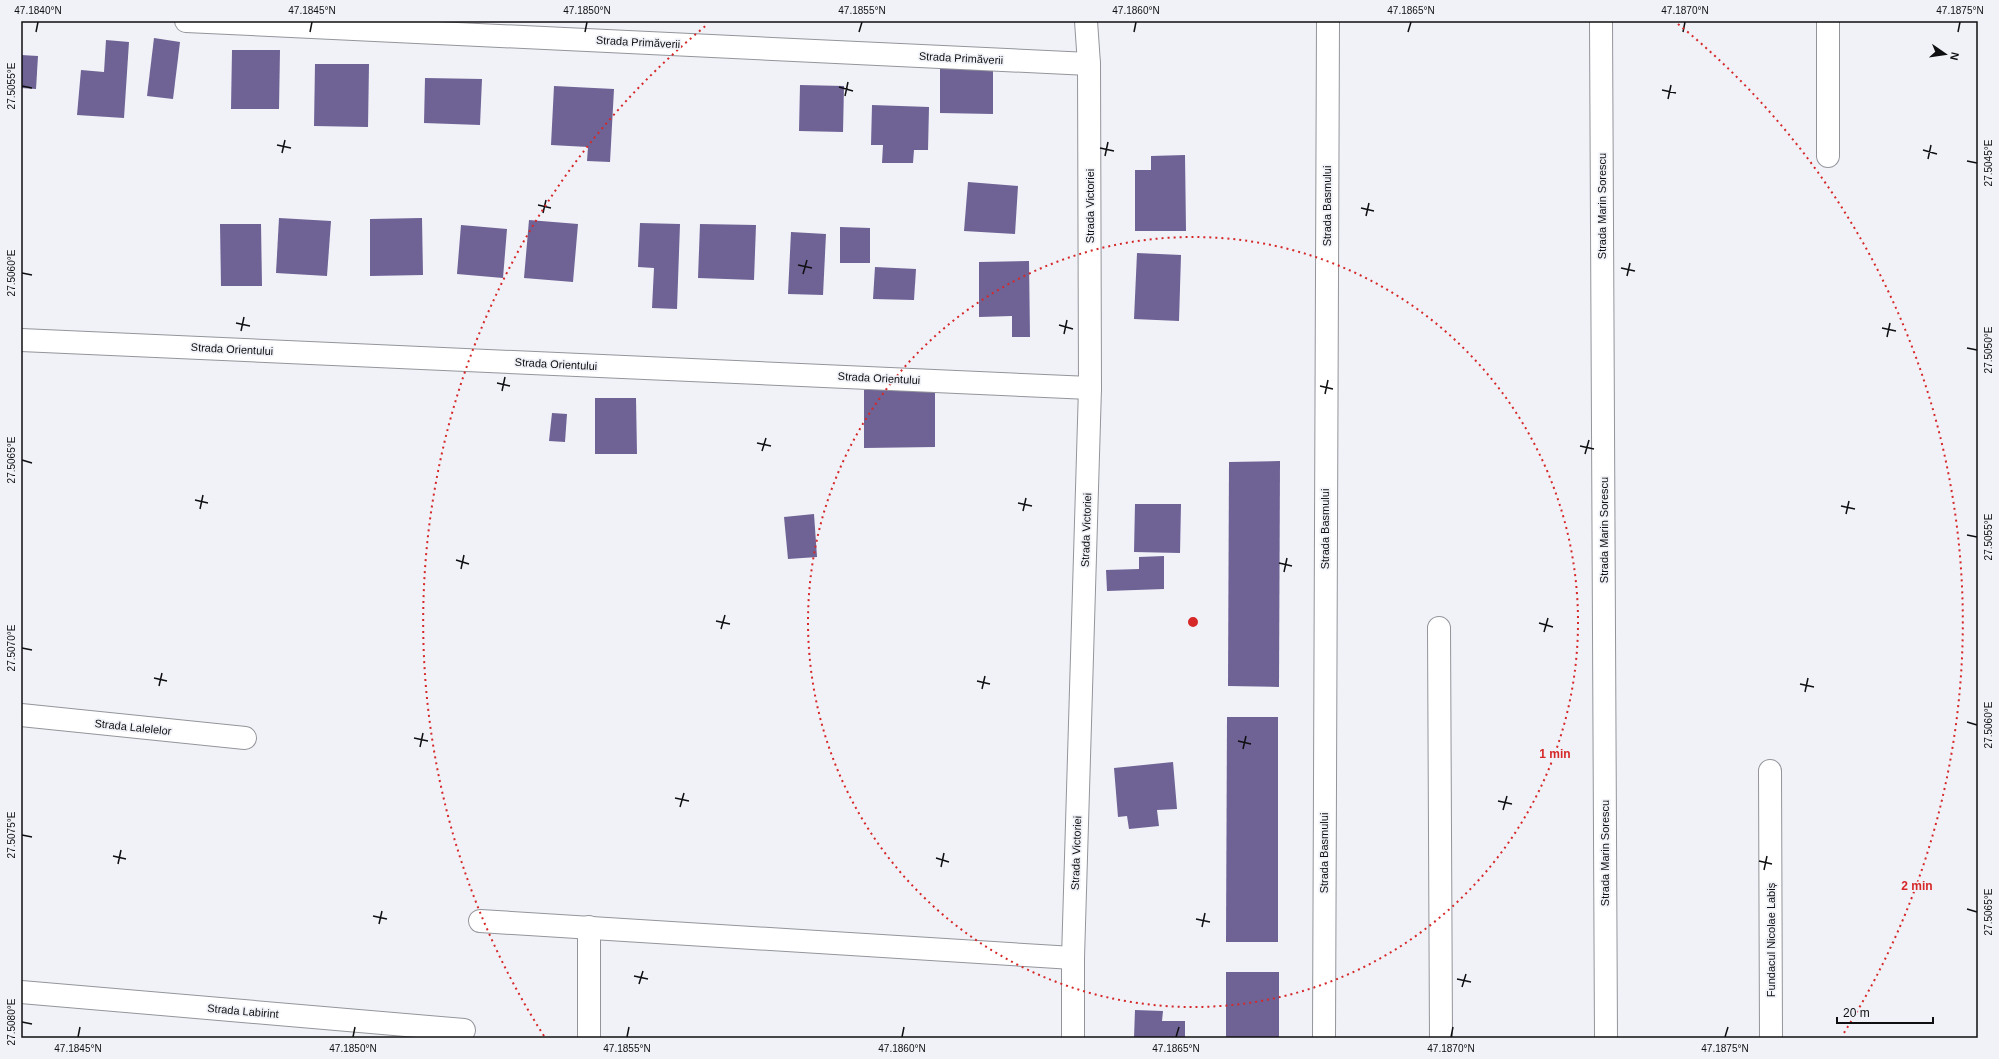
<svg xmlns="http://www.w3.org/2000/svg" width="1999" height="1059" font-family="Arial,sans-serif">
  <style>
    .building { fill: #6f6295 }
    .lines { fill: none; stroke-linecap: round; stroke-linejoin: round }
    .minor-casing { stroke: #93959b; stroke-width: 24 }
    .minor { stroke: #fff; stroke-width: 22 }
    .ticks { fill: none; stroke: #0f0f11; stroke-width: 1.5 }
    .ring { fill: none; stroke: #d62828; stroke-width: 2; stroke-dasharray: 2 4 }
    .labels { text-anchor: middle; stroke-width: 3.5; stroke-linejoin: round; paint-order: stroke }
    .street-label { font-size: 11px; fill: #0f0f11; stroke: #f0f2f8 }
    .centre { fill: #d62828; stroke: #f0f2f8; stroke-width: 2 }
    .ring-label { font-size: 12px; text-anchor: middle; font-weight: bold; fill: #d62828; stroke: #f0f2f8; stroke-width: 3.5; stroke-linejoin: round; paint-order: stroke }
    .neatline { fill: none; stroke: #0f0f11; stroke-width: 1.5 }
    .ticks-label { font-size: 10px; text-anchor: middle; fill: #0f0f11 }
  </style>
  <rect width="100%" height="100%" fill="#f0f2f8"/>
  <g class="building">
    <polygon points="154,38 180,42 173,99 147,96"/>
    <polygon points="106,40 129,42 124,118 77,115 81,70 104,72"/>
    <polygon points="232,50 280,50 279,109 231,109"/>
    <polygon points="21,55 38,56 36,89 21,88"/>
    <polygon points="315,64 369,64 368,127 314,126"/>
    <polygon points="940,68 993,69 993,114 940,113"/>
    <polygon points="425,78 482,79 480,125 424,123"/>
    <polygon points="800,85 844,86 843,132 799,131"/>
    <polygon points="554,86 614,89 610,162 587,161 588,147 551,145"/>
    <polygon points="872,105 929,107 928,150 914,150 913,163 882,163 883,145 871,145"/>
    <polygon points="1185,155 1186,231 1135,231 1135,170 1151,170 1151,156"/>
    <polygon points="968,182 1018,186 1015,234 964,231"/>
    <polygon points="279,218 331,221 327,276 276,273"/>
    <polygon points="422,218 423,275 370,276 370,219"/>
    <polygon points="529,220 578,224 573,282 524,278"/>
    <polygon points="640,223 680,224 677,309 652,308 654,268 638,267"/>
    <polygon points="220,224 261,224 262,286 221,286"/>
    <polygon points="700,224 756,225 754,280 698,278"/>
    <polygon points="461,225 507,229 503,278 457,274"/>
    <polygon points="840,227 870,228 870,263 840,263"/>
    <polygon points="791,232 826,234 823,295 788,294"/>
    <polygon points="1137,253 1181,255 1179,321 1134,319"/>
    <polygon points="1029,261 1030,337 1012,337 1012,316 979,317 979,262"/>
    <polygon points="875,267 916,269 914,300 873,299"/>
    <polygon points="864,390 935,390 935,447 864,448"/>
    <polygon points="595,398 636,398 637,454 595,454"/>
    <polygon points="552,413 567,414 565,442 549,441"/>
    <polygon points="1280,461 1279,687 1228,686 1229,462"/>
    <polygon points="1135,504 1181,504 1180,553 1134,552"/>
    <polygon points="814,514 817,557 788,559 784,517"/>
    <polygon points="1164,556 1164,589 1107,591 1106,570 1139,569 1139,557"/>
    <polygon points="1227,717 1278,717 1278,942 1226,942"/>
    <polygon points="1173,762 1177,809 1157,810 1159,826 1129,829 1127,816 1118,817 1114,768"/>
    <rect x="1226" y="972" width="53" height="66"/>
    <polygon points="1135,1010 1163,1011 1162,1021 1185,1021 1185,1038 1134,1038"/>
  </g>
  <g class="lines">
    <g class="minor-casing">
      <g id="minor">
        <polyline points="186,21 1089,64"/>
        <polyline points="1601,21 1606,1038"/>
        <polyline points="1828,21 1828,156"/>
        <polyline points="21,340 1090,388"/>
        <polyline points="1439,628 1441,1038"/>
        <polyline points="21,715 245,738"/>
        <polyline points="1770,771 1771,1038"/>
        <polyline points="480,921 1073,958"/>
        <polyline points="21,992 464,1030"/>
        <polyline points="589,1038 589,927"/>
        <polyline points="1073,1038 1073,958 1090,388 1089,64 1086,21"/>
        <polyline points="1324,1038 1328,21"/>
      </g>
    </g>
    <use href="#minor" class="minor"/>
  </g>
  <path class="ticks" d="M36 32 38 22M310 32 312 22M585 32 587 22M859 32 862 22M1134 32 1136 22M1408 32 1411 22M1683 32 1685 22M1958 32 1960 22M22 86 32 88M839 87 853 91M1662 90 1676 93M845 96 848 82M1668 99 1671 85M277 145 291 148M1100 148 1114 151M1923 150 1937 154M282 153 285 140M1105 156 1108 142M1928 159 1931 145M1967 161 1977 163M538 205 551 208M1361 208 1374 211M543 213 546 200M1366 216 1369 203M798 265 812 268M1621 268 1635 271M22 273 32 275M803 274 807 260M1627 276 1630 263M236 323 250 326M1059 325 1073 329M1882 328 1896 331M241 331 244 317M1064 334 1067 320M1887 337 1890 323M1967 348 1977 350M497 383 510 386M1320 386 1333 389M502 391 505 377M1325 394 1328 380M757 443 771 446M1580 446 1594 449M762 451 766 438M1585 454 1589 440M22 460 32 463M195 500 208 503M1018 503 1032 506M1841 506 1855 509M200 509 203 495M1023 511 1026 498M1846 514 1849 501M1967 535 1977 537M456 560 469 564M1279 563 1292 566M461 569 464 555M1284 572 1287 558M716 621 730 624M1539 623 1553 627M721 629 725 615M1544 632 1548 618M22 648 32 650M154 678 167 681M977 681 990 684M1800 684 1814 687M159 686 162 673M982 689 985 676M1805 692 1808 678M1967 722 1977 725M414 738 428 741M1238 741 1251 744M420 747 423 733M1243 749 1246 736M675 798 689 801M1498 801 1512 804M680 807 684 793M1503 810 1507 796M22 835 32 837M113 856 126 859M936 858 949 862M1759 861 1772 864M118 864 121 850M941 867 944 853M1764 870 1767 856M1967 909 1977 912M373 916 387 919M1196 919 1210 922M379 924 382 911M1202 927 1205 913M634 976 648 979M1457 979 1471 982M639 984 643 971M1462 987 1466 974M22 1022 32 1024M78 1037 80 1027M353 1037 355 1027M627 1037 629 1027M902 1037 904 1027M1176 1037 1179 1027M1451 1037 1453 1027M1725 1037 1728 1027"/>
  <g class="ring">
    <circle cx="1193" cy="622" r="385"/>
    <path d="M544 1036A770 770 0 0 1 708 24M1678 24A770 770 0 0 1 1842 1036"/>
  </g>
  <g class="labels">
    <g class="street-label">
      <text transform="translate(638 42) rotate(3)" y="4">Strada Primăverii</text>
      <text transform="translate(961 58) rotate(3)" y="4">Strada Primăverii</text>
      <text transform="translate(1090 206) rotate(-90)" y="4">Strada Victoriei</text>
      <text transform="translate(1327 206) rotate(-90)" y="4">Strada Basmului</text>
      <text transform="translate(1602 206) rotate(-90)" y="4">Strada Marin Sorescu</text>
      <text transform="translate(232 349) rotate(3)" y="4">Strada Orientului</text>
      <text transform="translate(556 364) rotate(3)" y="4">Strada Orientului</text>
      <text transform="translate(879 378) rotate(3)" y="4">Strada Orientului</text>
      <text transform="translate(1325 529) rotate(-90)" y="4">Strada Basmului</text>
      <text transform="translate(1086 530) rotate(-88)" y="4">Strada Victoriei</text>
      <text transform="translate(1604 530) rotate(-90)" y="4">Strada Marin Sorescu</text>
      <text transform="translate(133 727) rotate(6)" y="4">Strada Lalelelor</text>
      <text transform="translate(1076 853) rotate(-88)" y="4">Strada Victoriei</text>
      <text transform="translate(1324 853) rotate(-90)" y="4">Strada Basmului</text>
      <text transform="translate(1605 853) rotate(-90)" y="4">Strada Marin Sorescu</text>
      <text transform="translate(1771 940) rotate(-90)" y="4">Fundacul Nicolae Labiș</text>
      <text transform="translate(243 1011) rotate(5)" y="4">Strada Labirint</text>
    </g>
  </g>
  <circle cx="1193" cy="622" r="6" class="centre"/>
  <g class="ring-label">
    <text x="1555" y="758">1 min</text>
    <text x="1917" y="890">2 min</text>
  </g>
  <rect width="1999" height="1059" fill="none" stroke="#f0f2f8" stroke-width="44"/>
  <g transform="translate(1945 54) rotate(103)" stroke="#f0f2f8" stroke-width="3" paint-order="stroke">
  <path d="M0-3L7 15L0 10L-7 15Z" fill="#0f0f11"/>
  <text y="-6" font-size="11" font-weight="bold" text-anchor="middle" fill="#0f0f11">N</text>
  </g>
  <path d="M1837 1017v6h96v-6" fill="none" stroke="#0f0f11" stroke-width="2"/>
  <text x="1843" y="1017" font-size="12" fill="#0f0f11" stroke="#f0f2f8" stroke-width="3" paint-order="stroke">20 m</text>
  <rect x="22" y="22" width="1955" height="1015" class="neatline"/>
  <g class="ticks-label">
    <text x="38" y="14">47.1840°N</text>
    <text x="312" y="14">47.1845°N</text>
    <text x="587" y="14">47.1850°N</text>
    <text x="862" y="14">47.1855°N</text>
    <text x="1136" y="14">47.1860°N</text>
    <text x="1411" y="14">47.1865°N</text>
    <text x="1685" y="14">47.1870°N</text>
    <text x="1960" y="14">47.1875°N</text>
    <text transform="translate(11 86) rotate(-90)" y="4">27.5055°E</text>
    <text transform="translate(1988 163) rotate(-90)" y="4">27.5045°E</text>
    <text transform="translate(11 273) rotate(-90)" y="4">27.5060°E</text>
    <text transform="translate(1988 350) rotate(-90)" y="4">27.5050°E</text>
    <text transform="translate(11 460) rotate(-90)" y="4">27.5065°E</text>
    <text transform="translate(1988 537) rotate(-90)" y="4">27.5055°E</text>
    <text transform="translate(11 648) rotate(-90)" y="4">27.5070°E</text>
    <text transform="translate(1988 725) rotate(-90)" y="4">27.5060°E</text>
    <text transform="translate(11 835) rotate(-90)" y="4">27.5075°E</text>
    <text transform="translate(1988 912) rotate(-90)" y="4">27.5065°E</text>
    <text transform="translate(11 1022) rotate(-90)" y="4">27.5080°E</text>
    <text x="78" y="1052">47.1845°N</text>
    <text x="353" y="1052">47.1850°N</text>
    <text x="627" y="1052">47.1855°N</text>
    <text x="902" y="1052">47.1860°N</text>
    <text x="1176" y="1052">47.1865°N</text>
    <text x="1451" y="1052">47.1870°N</text>
    <text x="1725" y="1052">47.1875°N</text>
  </g>
</svg>
